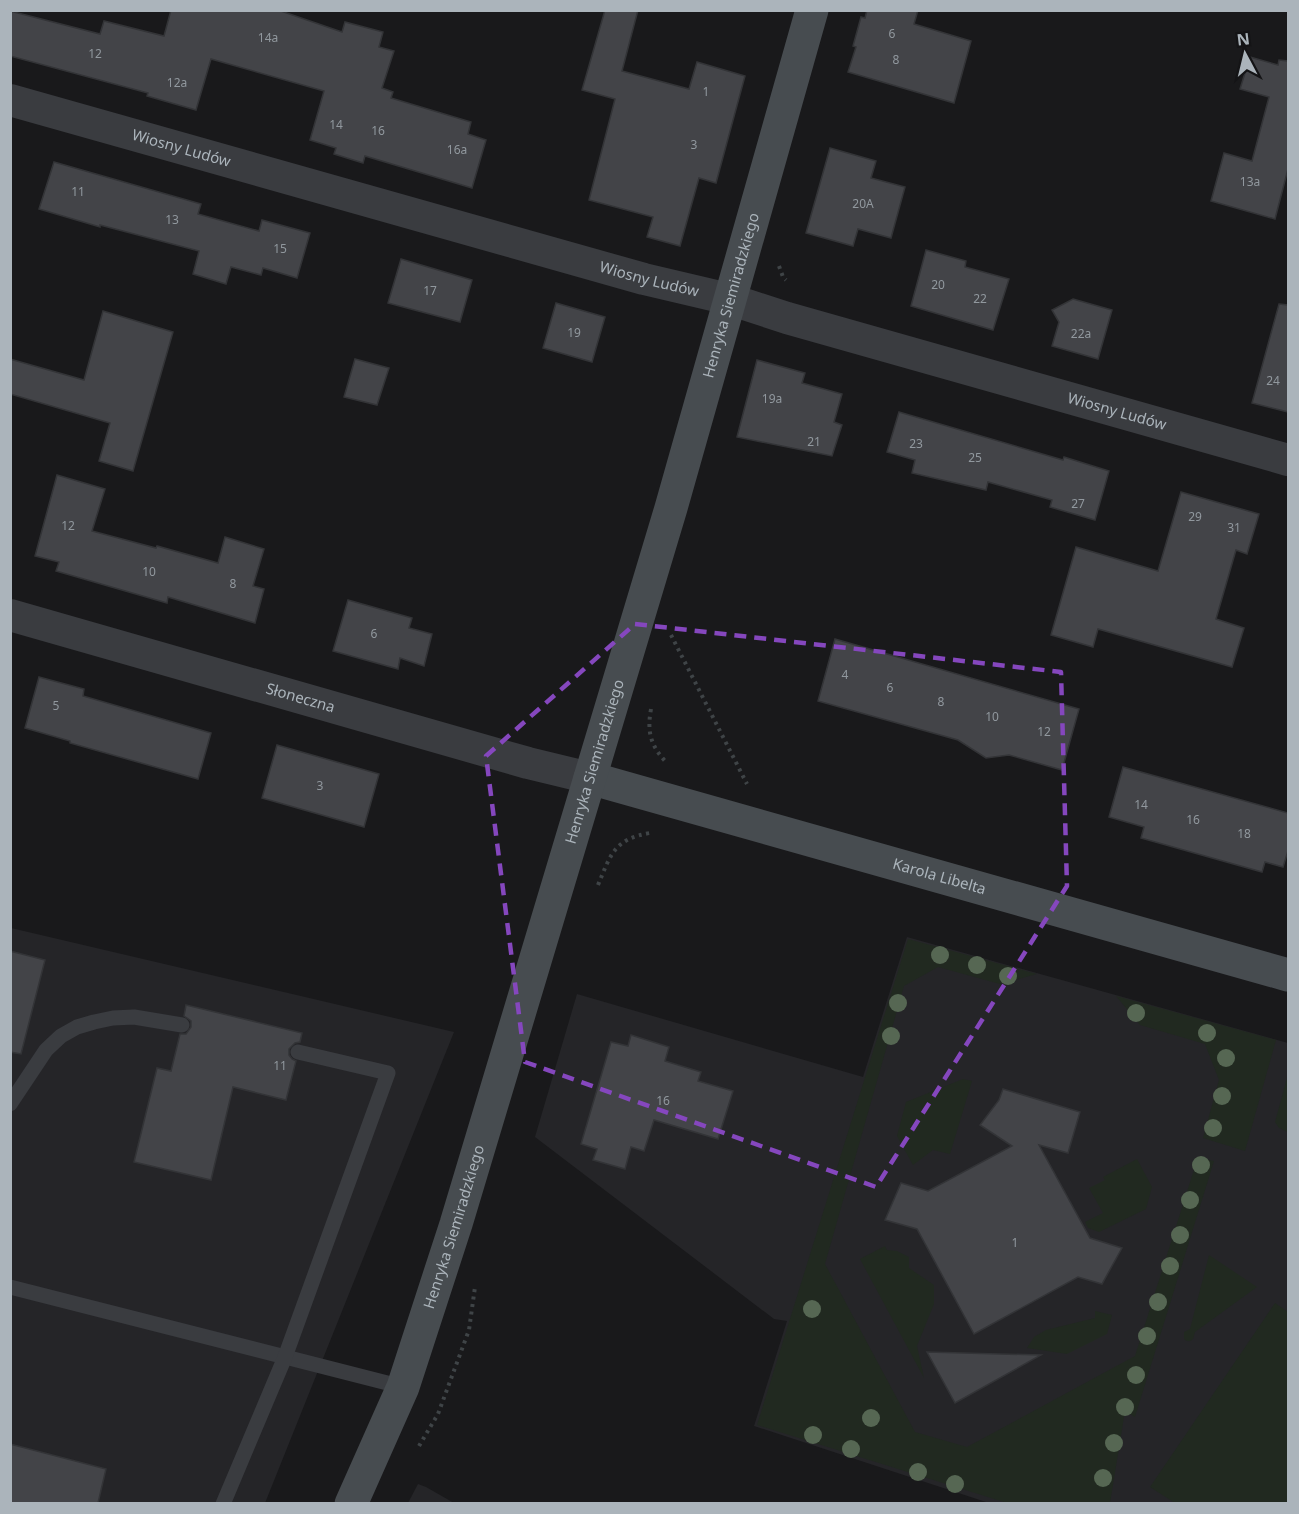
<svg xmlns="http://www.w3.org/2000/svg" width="1299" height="1514" font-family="'Noto Sans',sans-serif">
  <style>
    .built { fill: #252528 }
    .green { fill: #212920 }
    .building { fill: #434448; stroke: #333437; stroke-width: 1.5 }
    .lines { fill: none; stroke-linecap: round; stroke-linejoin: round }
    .path { stroke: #3f4447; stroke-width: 4; stroke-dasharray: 3 4.5; stroke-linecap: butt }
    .lane { stroke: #3a3c40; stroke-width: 15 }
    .street { stroke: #3a3c40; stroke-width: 32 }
    .secondary { stroke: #474c50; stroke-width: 33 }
    .tree { fill: #566753 }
    .marked { fill: none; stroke: #8547be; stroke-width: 4.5; stroke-dasharray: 12 8; stroke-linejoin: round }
    .labels { text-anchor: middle; stroke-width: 6; stroke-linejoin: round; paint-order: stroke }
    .number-label { font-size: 12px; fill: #91989e }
    .street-label { font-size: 15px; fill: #abb4bb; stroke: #141416 }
  </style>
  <rect width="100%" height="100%" fill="#19191b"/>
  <g class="built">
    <polygon points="11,928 454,1032 265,1503 11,1504"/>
    <polygon points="907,937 1288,1043 1288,1503 989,1503 754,1426 787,1321 774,1319 535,1137 577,994 863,1077"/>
    <polygon points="418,1484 426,1487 454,1503 408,1503"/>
  </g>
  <g class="green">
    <polygon points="908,939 1037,974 1000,984 938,967 904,986 825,1264 915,1432 967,1447 1135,1356 1198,1157 1214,1161 1135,1417 1126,1412 1129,1402 1125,1411 1110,1503 1007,1503 757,1425"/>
    <polygon points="1116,996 1276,1040 1245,1151 1203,1138 1219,1080 1205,1044 1140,1025"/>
    <polygon points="1288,1074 1288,1132 1279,1128 1275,1122"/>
    <polygon points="963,1079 972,1081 950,1154 933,1150 913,1165 897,1136 906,1102"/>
    <polygon points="1137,1159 1152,1187 1146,1209 1099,1232 1088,1228 1085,1222 1103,1213 1089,1188 1105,1180 1103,1177"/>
    <polygon points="885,1246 887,1250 897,1251 909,1257 909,1268 934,1285 934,1304 917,1346 924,1378 860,1259"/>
    <path d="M1209 1255 1257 1287 1195 1332 1193 1339C1190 1342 1187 1342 1184 1339V1332L1190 1329Z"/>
    <polygon points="1275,1303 1288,1312 1288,1503 1175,1503 1150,1487"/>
    <polygon points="1095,1311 1112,1315 1107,1334 1067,1354 1027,1348 1034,1337 1046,1330 1095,1318"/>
  </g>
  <g class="building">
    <polygon points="171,10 278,10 342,32 345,22 383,32 379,47 394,51 382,88 393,92 391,98 471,122 468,134 486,140 472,188 365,156 363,163 334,154 336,148 310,140 324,91 211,59 196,110 147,96 148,93 10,56 10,11 100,34 104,21 164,36"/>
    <polygon points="605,10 638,10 622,71 689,89 697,62 745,76 716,183 699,178 680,246 647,237 653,217 589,200 615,99 582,90"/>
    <polygon points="867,10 918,10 914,24 971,41 954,103 848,72 856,47 853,46 861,17 865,18"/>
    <polygon points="1250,57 1278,65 1279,60 1288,61 1288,169 1275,219 1211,201 1224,153 1252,161 1269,97 1240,89"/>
    <polygon points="830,148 876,161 871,178 905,187 891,238 858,229 853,246 806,233"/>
    <polygon points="54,162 201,204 198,214 259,231 262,220 310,233 297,278 263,268 261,275 231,267 226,284 193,274 199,251 100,225 100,227 39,209"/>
    <polygon points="926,250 966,261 965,267 1009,279 993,330 911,306"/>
    <polygon points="401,259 472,280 460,322 388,303"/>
    <polygon points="1073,299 1112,310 1098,359 1052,346 1059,322 1052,310"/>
    <polygon points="556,303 605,317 592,362 543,348"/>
    <polygon points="1279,304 1288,305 1288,412 1252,403"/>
    <polygon points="103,311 173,332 133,471 99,461 110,423 10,394 10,359 84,380"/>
    <polygon points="355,359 389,368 377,405 344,397"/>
    <polygon points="757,360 805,373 802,383 842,394 834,422 842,425 832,456 737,437"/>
    <polygon points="899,412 1063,460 1064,457 1109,471 1095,520 1050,507 1052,500 988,482 986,490 912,473 915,460 887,452"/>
    <polygon points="57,475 105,489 92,531 156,548 157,546 218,563 225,537 264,549 253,586 264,589 255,623 168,597 167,603 56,571 59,562 35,556"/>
    <polygon points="1181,492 1259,514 1247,554 1236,550 1216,619 1244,628 1232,667 1098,629 1093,647 1051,635 1076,547 1158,571"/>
    <polygon points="348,600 412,618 409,628 432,634 424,666 400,658 398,669 333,651"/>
    <polygon points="835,639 1079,709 1062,770 1009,755 986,758 958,740 818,701"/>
    <polygon points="39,677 84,689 83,696 211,733 198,779 70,743 70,741 25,728"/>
    <polygon points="277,745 379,774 364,827 262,798"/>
    <polygon points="1123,767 1288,813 1288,851 1283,867 1265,862 1262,872 1141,838 1144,827 1109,817"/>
    <polygon points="10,951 45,960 21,1054 10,1052"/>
    <polygon points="186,1005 302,1033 300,1042 295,1043 289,1049 289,1055 292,1059 296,1061 286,1100 233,1087 211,1180 134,1162 157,1068 171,1071 180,1034 186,1034 191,1027 191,1021 184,1016"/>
    <polygon points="631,1035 669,1047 665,1061 701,1072 698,1081 733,1091 718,1139 654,1120 644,1151 631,1147 625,1169 593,1160 597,1149 581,1144 611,1042 628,1046"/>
    <polygon points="1003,1089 1080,1112 1068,1153 1039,1145 1090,1238 1122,1248 1102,1284 1078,1277 974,1334 917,1229 885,1220 901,1183 928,1191 1012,1146 980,1125 999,1100"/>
    <polygon points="927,1352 1041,1355 955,1403"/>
    <polygon points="10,1444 106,1469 98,1503 10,1503"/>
  </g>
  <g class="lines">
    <g class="path">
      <polyline points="779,266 783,277 786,280"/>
      <polyline points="671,635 747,784"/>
      <path d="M651 709C647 731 650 745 666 762"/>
      <path d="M598 885C611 854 614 839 650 833"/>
      <polyline points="419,1446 438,1414 469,1330 475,1287"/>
    </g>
    <g class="lane">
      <polyline points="10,1104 46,1050 61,1036 77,1027 94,1022 113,1018 134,1017 182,1025"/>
      <polyline points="10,1287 403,1387"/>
      <polyline points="223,1504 285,1357 388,1073 298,1052"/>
    </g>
    <g class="street">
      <path id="s1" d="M10 100 644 279 729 299 787 318 1288 460"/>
      <path id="s2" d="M10 615 528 763 590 778"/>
    </g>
    <g class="secondary">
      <path id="s3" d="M590 778 1288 975"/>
      <path id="s4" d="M351 1504 403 1387 456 1224 671 508 812 10"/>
    </g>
  </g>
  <g class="tree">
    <circle cx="940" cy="955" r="9"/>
    <circle cx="977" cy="965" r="9"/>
    <circle cx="1008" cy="976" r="9"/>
    <circle cx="898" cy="1003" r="9"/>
    <circle cx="1136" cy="1013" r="9"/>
    <circle cx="1207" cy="1033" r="9"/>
    <circle cx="891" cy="1036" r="9"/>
    <circle cx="1226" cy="1058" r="9"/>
    <circle cx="1222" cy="1096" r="9"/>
    <circle cx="1213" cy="1128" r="9"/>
    <circle cx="1201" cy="1165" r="9"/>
    <circle cx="1190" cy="1200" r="9"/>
    <circle cx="1180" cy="1235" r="9"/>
    <circle cx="1170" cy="1266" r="9"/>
    <circle cx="1158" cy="1302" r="9"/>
    <circle cx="812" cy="1309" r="9"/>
    <circle cx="1147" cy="1336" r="9"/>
    <circle cx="1136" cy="1375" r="9"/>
    <circle cx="1125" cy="1407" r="9"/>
    <circle cx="871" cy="1418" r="9"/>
    <circle cx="813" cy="1435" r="9"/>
    <circle cx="1114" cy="1443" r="9"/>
    <circle cx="851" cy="1449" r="9"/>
    <circle cx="918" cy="1472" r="9"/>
    <circle cx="1103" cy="1478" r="9"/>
    <circle cx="955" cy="1484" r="9"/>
  </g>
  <path class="marked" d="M635 624 1061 672 1067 886 876 1187 525 1062 486 756Z"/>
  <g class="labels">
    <g class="number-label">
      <text x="892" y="38">6</text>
      <text x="268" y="42">14a</text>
      <text x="95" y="58">12</text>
      <text x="896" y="64">8</text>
      <text x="177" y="87">12a</text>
      <text x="706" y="96">1</text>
      <text x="336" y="129">14</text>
      <text x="378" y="135">16</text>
      <text x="694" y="149">3</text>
      <text x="457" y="154">16a</text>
      <text x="1250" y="186">13a</text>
      <text x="78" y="196">11</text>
      <text x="863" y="208">20A</text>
      <text x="172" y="224">13</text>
      <text x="280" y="253">15</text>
      <text x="938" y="289">20</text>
      <text x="430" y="295">17</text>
      <text x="980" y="303">22</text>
      <text x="574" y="337">19</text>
      <text x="1081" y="338">22a</text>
      <text x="1273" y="385">24</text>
      <text x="772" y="403">19a</text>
      <text x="814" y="446">21</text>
      <text x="916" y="448">23</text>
      <text x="975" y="462">25</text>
      <text x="1078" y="508">27</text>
      <text x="1195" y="521">29</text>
      <text x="68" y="530">12</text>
      <text x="1234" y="532">31</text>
      <text x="149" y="576">10</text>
      <text x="233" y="588">8</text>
      <text x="374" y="638">6</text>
      <text x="845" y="679">4</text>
      <text x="890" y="692">6</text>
      <text x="941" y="706">8</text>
      <text x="56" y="710">5</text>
      <text x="992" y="721">10</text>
      <text x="1044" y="736">12</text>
      <text x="320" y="790">3</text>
      <text x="1141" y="809">14</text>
      <text x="1193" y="824">16</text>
      <text x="1244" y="838">18</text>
      <text x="280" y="1070">11</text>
      <text x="663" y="1105">16</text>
      <text x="1015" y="1247">1</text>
    </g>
    <g class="street-label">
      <text dy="5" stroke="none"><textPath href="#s1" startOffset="178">Wiosny Ludów</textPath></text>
      <text dy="5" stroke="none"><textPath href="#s1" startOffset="664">Wiosny Ludów</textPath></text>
      <text dy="5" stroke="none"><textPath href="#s4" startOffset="1268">Henryka Siemiradzkiego</textPath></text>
      <text dy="5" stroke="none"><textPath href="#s1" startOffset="1150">Wiosny Ludów</textPath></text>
      <text dy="5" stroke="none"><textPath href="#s2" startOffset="302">Słoneczna</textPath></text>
      <text dy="5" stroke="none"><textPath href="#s4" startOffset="782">Henryka Siemiradzkiego</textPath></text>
      <text dy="5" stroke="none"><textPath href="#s3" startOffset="363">Karola Libelta</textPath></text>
      <text dy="5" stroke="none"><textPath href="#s4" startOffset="296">Henryka Siemiradzkiego</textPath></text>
    </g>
  </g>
  <rect width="1299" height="1514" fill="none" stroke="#abb4bb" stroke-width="24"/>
  <g transform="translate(1245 54) rotate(353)" stroke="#141416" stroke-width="4.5" paint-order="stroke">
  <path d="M0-4.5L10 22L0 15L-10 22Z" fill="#abb4bb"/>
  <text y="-9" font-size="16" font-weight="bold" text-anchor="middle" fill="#abb4bb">N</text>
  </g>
</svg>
